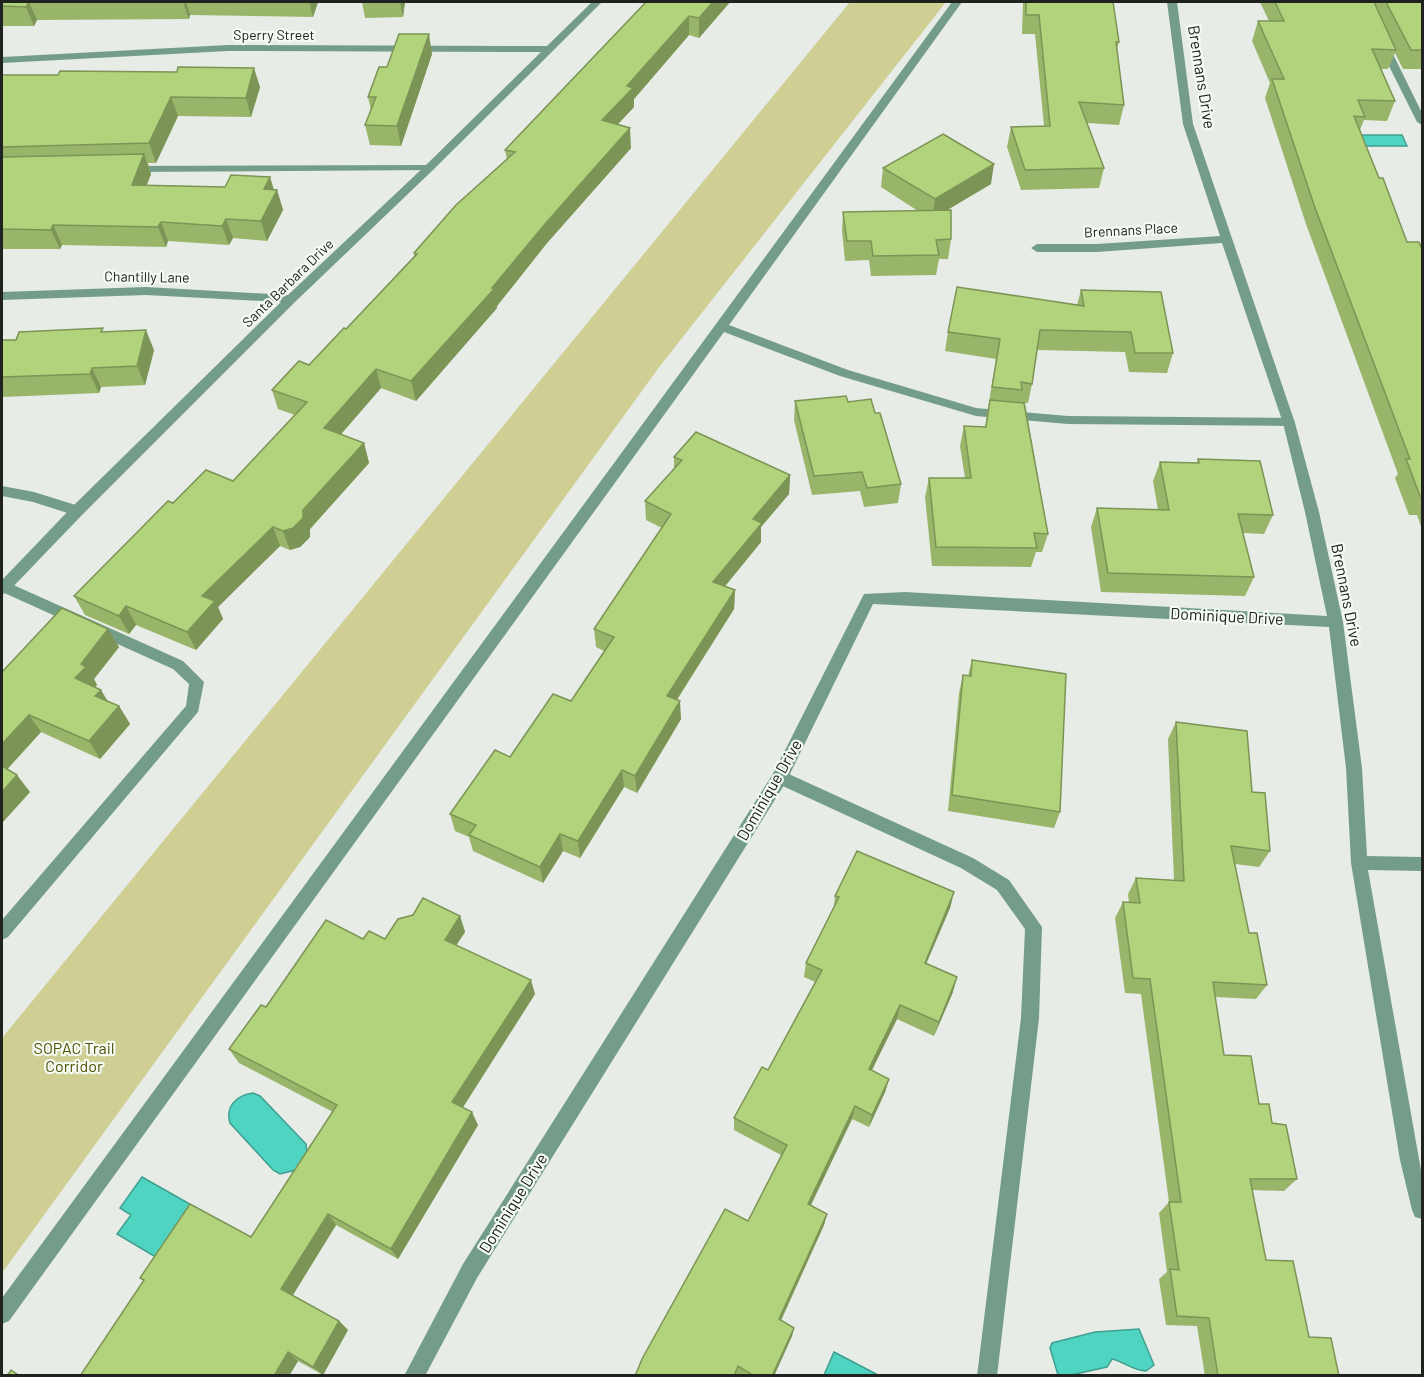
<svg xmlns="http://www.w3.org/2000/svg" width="1424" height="1377" font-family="Barlow,sans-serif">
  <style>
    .green { fill: #cfce93 }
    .water { fill: #4ed4c0; stroke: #409f90; stroke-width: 1.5 }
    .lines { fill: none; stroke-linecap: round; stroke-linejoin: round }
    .service { fill: #749d89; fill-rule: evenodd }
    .minor { fill: #749d89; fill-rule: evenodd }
    .wall { fill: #98b56a }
    .shaded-wall { fill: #7c9456 }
    .building { fill: #b1d37b; stroke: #7c9456; stroke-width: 1.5 }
    .labels { text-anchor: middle; stroke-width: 4.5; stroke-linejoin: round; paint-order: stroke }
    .far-street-label { font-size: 14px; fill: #202220; stroke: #f4faf4 }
    .street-label { font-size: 16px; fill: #202220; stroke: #f4faf4 }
    .park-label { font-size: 16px; fill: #555205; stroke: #f4faf4 }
  </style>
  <rect width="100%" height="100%" fill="#e7ece6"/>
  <polygon class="green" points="850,2 946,2 660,366 2,1273 2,1038"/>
  <g class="water">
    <polygon points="1357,135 1402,135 1407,146 1362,146"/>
    <path d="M253 1093 260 1096 306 1144 307 1153 296 1170 280 1174 273 1170 230 1123C225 1106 237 1095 253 1093Z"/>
    <polygon points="142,1177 195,1207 159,1259 117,1234 131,1215 120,1208"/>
    <path d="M1139 1329 1154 1365 1146 1371C1133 1371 1125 1362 1112 1359L1107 1367 1071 1375H1058L1050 1348 1052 1343 1095 1332Z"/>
    <polygon points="834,1352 878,1375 824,1375"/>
  </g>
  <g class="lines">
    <g class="service">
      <polygon points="952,2 962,2 729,325 848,370 976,408 1068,416 1289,418 1294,420 1295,423 1294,426 1068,424 976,416 840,376 724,332 9,1321 2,1324 2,1298"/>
      <polygon points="1383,41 1388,44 1422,113 1422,125 1417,122 1378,44"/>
      <polygon points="429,165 433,166 433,170 130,172 125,169 130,166"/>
      <polygon points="2,486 34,492 82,507 84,511 77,516 33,502 2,496"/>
      <polygon points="2,582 9,583 183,661 204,682 198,712 8,937 2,940 2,920 186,706 189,684 173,669 2,592"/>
      <polygon points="780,770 973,858 1009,880 1042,927 1039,1018 997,1376 977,1376 1021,1018 1025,929 997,890 961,868 774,782 772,777 774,772"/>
    </g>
    <g class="minor">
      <polygon points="592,2 602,2 433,170 295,302 82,515 7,593 2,594 2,580 72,507 281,302 146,295 2,300 2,292 146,287 288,295 425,166 541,52 228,51 2,63 2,57 228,45 547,46"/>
      <polygon points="1167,2 1177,2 1193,124 1295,423 1319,512 1343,622 1362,768 1367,856 1422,857 1422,871 1368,870 1422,1176 1422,1219 1415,1217 1412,1210 1400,1160 1351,863 1346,768 1329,627 873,604 786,782 477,1278 425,1376 404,1376 463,1264 774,772 864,594 905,592 1327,616 1305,512 1283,423 1222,243 1097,252 1037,252 1031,248 1037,244 1097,244 1220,236 1183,124"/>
    </g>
  </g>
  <g class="wall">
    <polygon points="2,2 318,2 313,17 190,15 189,19 37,20 34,26 2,26"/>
    <polygon points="362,2 405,2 403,17 365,18"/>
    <polygon points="646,2 730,2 699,38 689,35 634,99 634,107 617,125 631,148 547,243 497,306 497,308 416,401 381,388 341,434 364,443 369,463 310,529 310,537 300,547 290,550 280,546 218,607 223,619 196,650 136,625 129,634 85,615 74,596 173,503 233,481 295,415 278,409 272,390 309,365 346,329 414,256 414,253 507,160 505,150"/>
    <polygon points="1023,2 1113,2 1119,42 1117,49 1124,105 1119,125 1087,123 1104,168 1099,188 1021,190 1007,147 1011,127 1044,126 1035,34 1022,34"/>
    <polygon points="1260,2 1422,2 1422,69 1403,69 1395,53 1388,69 1381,69 1395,101 1387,121 1364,120 1360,130 1379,178 1407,242 1422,249 1422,529 1417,515 1409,515 1395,478 1398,474 1306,224 1265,98 1270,83 1252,41 1258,21 1269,21"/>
    <polygon points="432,54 401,146 370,145 365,125 371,110 368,97 387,67"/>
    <polygon points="2,75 260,87 251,117 178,116 156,163 148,163 151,174 147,185 225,187 270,177 274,190 277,190 283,210 267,241 233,238 229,245 168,241 166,247 62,245 60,249 2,249"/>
    <polygon points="883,168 991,184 947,210 951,239 948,259 939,259 936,275 871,276 869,260 845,261 842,231 843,212 918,211 881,187"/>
    <polygon points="1081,290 1173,353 1167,373 1129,372 1125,352 1037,350 1032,384 1028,403 1025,403 1048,534 1042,552 1036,552 1031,567 932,566 925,497 929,478 965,478 960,446 964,426 985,427 996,359 945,351 948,332 1077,305"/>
    <polygon points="104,332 154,350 145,385 101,387 99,393 2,397 2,340 16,340"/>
    <polygon points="795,401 848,402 875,413 901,484 898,503 864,507 860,491 812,495 794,420"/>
    <polygon points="674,457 790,475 789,494 761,527 761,542 725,586 735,590 734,609 677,700 681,719 637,793 624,787 580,858 563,851 543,883 473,851 469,837 455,831 450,814 571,701 604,651 596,647 594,629 662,528 646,520 645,501 674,469"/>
    <polygon points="1198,459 1273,515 1264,534 1243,533 1254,577 1245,596 1101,592 1091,527 1097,508 1158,510 1153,481 1160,462 1197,463"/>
    <polygon points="108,629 119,647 94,679 97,685 95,687 108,702 119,706 130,724 100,759 41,732 7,769 30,792 2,823 2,672"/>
    <polygon points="972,660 1060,812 1054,828 948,811 959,693 963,675 968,676"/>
    <polygon points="1176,722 1252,792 1270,851 1259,867 1235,864 1249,933 1267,985 1256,999 1215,997 1224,1055 1272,1123 1297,1179 1284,1191 1252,1190 1266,1260 1309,1337 1339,1376 1205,1376 1197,1326 1166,1325 1159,1279 1167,1272 1159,1213 1169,1202 1141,994 1125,993 1115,918 1123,902 1129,903 1128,894 1136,878 1174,880 1168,739"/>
    <polygon points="954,892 950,908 926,964 953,992 934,1036 897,1019 872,1070 889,1079 885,1092 869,1127 852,1119 811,1205 827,1214 824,1225 781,1321 794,1328 792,1336 774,1376 740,1376 737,1374 736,1376 635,1376 748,1221 781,1155 734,1130 734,1118 768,1070 815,982 804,977 806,963 834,907 835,896"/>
    <polygon points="460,916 465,932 456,945 535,994 463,1107 478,1125 398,1259 336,1225 293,1295 339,1321 348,1330 323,1375 298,1361 289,1376 251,1237 333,1112 239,1063 229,1049 266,1007 363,939 385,939"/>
  </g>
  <g class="shaded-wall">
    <polygon points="29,2 37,20 34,26 26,7"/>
    <polygon points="183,2 186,2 190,15 189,19"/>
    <polygon points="309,2 318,2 313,17"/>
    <polygon points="400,2 405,2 403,17"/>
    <polygon points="713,2 730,2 699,38 699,18"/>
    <polygon points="689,16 689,35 634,99 634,107 603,140 602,120 627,86"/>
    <polygon points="429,34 432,54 401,146 397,126"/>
    <polygon points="254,68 260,87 251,117 246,98"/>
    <polygon points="171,97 178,116 156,163 149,143"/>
    <polygon points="630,128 631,148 547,243 497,306 497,308 416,401 411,381 492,288 545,224"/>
    <polygon points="144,154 151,174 139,204 132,185"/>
    <polygon points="994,164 991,184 932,219 935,199"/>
    <polygon points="270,177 275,194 277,190 283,210 267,241 261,221 264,189"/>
    <polygon points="226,219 233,238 229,245 222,226"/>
    <polygon points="161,222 168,241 166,247 158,227"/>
    <polygon points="53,225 62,245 60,249 51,230"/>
    <polygon points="146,330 154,350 145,385 137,366"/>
    <polygon points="92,368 101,387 99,393 90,374"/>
    <polygon points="376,369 381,388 330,447 324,428"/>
    <polygon points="364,443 369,463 310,529 310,537 300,547 290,550 283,531"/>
    <polygon points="790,475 789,494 761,527 761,542 713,601 713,582 753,519"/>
    <polygon points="273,527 280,546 218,607 223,619 196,650 187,632 202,596"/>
    <polygon points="735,590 734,609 668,713 667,696"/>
    <polygon points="126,606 136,625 129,634 119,616"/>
    <polygon points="108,629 119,647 94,679 97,685 86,696 75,678 81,664"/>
    <polygon points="101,690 112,708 95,696"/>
    <polygon points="680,701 681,719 637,793 635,776"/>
    <polygon points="119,706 130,724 100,759 89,741"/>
    <polygon points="29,715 41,732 2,775 2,744"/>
    <polygon points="622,770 624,787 580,858 578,841"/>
    <polygon points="17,775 30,792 2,823 2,792"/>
    <polygon points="560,834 563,851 543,883 540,867"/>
    <polygon points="954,892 950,908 920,978 925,963"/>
    <polygon points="460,916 465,932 450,955 445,940"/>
    <polygon points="957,977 953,992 934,1036 939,1022"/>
    <polygon points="531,980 535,994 458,1115 452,1102"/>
    <polygon points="900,1005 897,1019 866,1082 869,1069"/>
    <polygon points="889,1079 885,1092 869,1127 872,1115"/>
    <polygon points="855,1106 852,1119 806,1215 808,1204"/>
    <polygon points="472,1112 478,1125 398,1259 391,1249"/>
    <polygon points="328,1214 336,1225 291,1298 281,1289"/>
    <polygon points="827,1214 824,1225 777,1328 779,1319"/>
    <polygon points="339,1321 348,1330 323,1375 313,1367"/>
    <polygon points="794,1328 792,1336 774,1376 772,1376"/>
    <polygon points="288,1352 298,1361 289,1376 274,1376"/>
  </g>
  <g class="building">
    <polygon points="2,2 29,2 26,7 2,6"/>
    <polygon points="646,2 713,2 699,18 689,16 627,86 633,88 602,120 630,128 545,224 492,288 494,289 411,381 376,369 324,428 364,443 303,510 303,518 293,528 283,531 273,527 202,596 215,601 187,632 126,606 119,616 74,596 168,501 173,503 206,470 233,481 307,402 272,390 299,361 309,365 344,328 346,329 417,254 414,253 456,205 515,152 505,150"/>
    <polygon points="1026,2 1113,2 1119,42 1116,42 1124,105 1079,102 1104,168 1025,170 1011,127 1050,126 1039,15 1026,15"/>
    <polygon points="1275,2 1374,2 1396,50 1372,49 1395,101 1358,100 1365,117 1354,116 1379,178 1383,178 1407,242 1419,242 1422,249 1422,496 1420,496 1406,459 1410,459 1314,205 1272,79 1284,79 1258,21 1284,21"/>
    <polygon points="1386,2 1422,2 1422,50 1411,50"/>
    <polygon points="399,34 429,34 397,126 365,125 376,97 368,97 379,67 387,67"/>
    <polygon points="178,67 254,68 246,98 171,97 149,143 2,147 2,75 58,75 60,71 177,72"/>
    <polygon points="943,134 994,164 935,199 883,168"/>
    <polygon points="144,154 132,185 225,187 231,175 270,177 264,189 277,190 261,221 226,219 222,226 161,222 158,227 53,225 51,230 2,229 2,157"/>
    <polygon points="951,210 951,239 936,240 939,255 873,256 871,241 847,241 843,212"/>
    <polygon points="957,287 1084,306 1081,290 1161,292 1173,353 1135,353 1131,332 1040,330 1032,384 1021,382 1022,390 992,387 1000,339 948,332"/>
    <polygon points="103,328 101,332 146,330 137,366 92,368 90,374 2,377 2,340 16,340 19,332"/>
    <polygon points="846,396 848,402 871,399 875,413 880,413 901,484 867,488 862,472 814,476 795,401"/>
    <polygon points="990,400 1024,403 1048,534 1034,533 1037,548 936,547 929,478 971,478 964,426 986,427"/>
    <polygon points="696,432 790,475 753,519 762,523 713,582 735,590 667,696 680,701 635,776 622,770 578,841 560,834 540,867 469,835 476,825 450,814 495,750 510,757 553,694 571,701 614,637 594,629 671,514 645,501 682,460 674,457"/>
    <polygon points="1198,459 1260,461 1273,515 1238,514 1254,577 1108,573 1097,508 1169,510 1160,462 1199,463"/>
    <polygon points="62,608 108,629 81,664 86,667 75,678 101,690 95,696 119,706 89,741 29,715 2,744 2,672"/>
    <polygon points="972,660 1066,674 1060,812 952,795 963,675 971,676"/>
    <polygon points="1176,722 1247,731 1252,792 1265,793 1270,851 1231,846 1249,933 1257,933 1267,985 1213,982 1224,1055 1251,1056 1259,1104 1269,1104 1272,1123 1286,1125 1297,1179 1250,1179 1266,1260 1293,1261 1309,1337 1331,1338 1339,1376 1218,1376 1209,1318 1177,1316 1170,1269 1179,1270 1169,1202 1181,1202 1150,979 1133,978 1123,902 1140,903 1136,878 1184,881"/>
    <polygon points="2,766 17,775 2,792"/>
    <polygon points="857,851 954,892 925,963 957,977 939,1022 900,1005 869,1069 889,1079 872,1115 855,1106 808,1204 827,1214 779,1319 794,1328 772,1376 754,1376 738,1366 734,1376 635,1376 642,1359 725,1209 748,1221 787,1145 734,1118 762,1067 768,1070 822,970 806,963 839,897 835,896"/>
    <polygon points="423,898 460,916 445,940 531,980 452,1102 472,1112 391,1249 328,1214 281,1289 339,1321 313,1367 288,1352 274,1376 80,1376 144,1280 140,1278 190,1204 251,1237 337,1105 229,1049 261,1005 266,1007 326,920 363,939 369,931 385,939 398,919 413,915"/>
    <polygon points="11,1370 20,1376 7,1376"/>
  </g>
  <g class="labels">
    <g class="far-street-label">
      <text x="274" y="40">Sperry Street</text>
      <text transform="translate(1131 230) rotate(-3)" y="5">Brennans Place</text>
      <text transform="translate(147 277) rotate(1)" y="5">Chantilly Lane</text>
      <text transform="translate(288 283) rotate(-44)" y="5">Santa Barbara Drive</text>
    </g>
    <g class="street-label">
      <text transform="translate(1202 77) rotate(81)" y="6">Brennans Drive</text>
      <text transform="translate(1347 595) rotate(79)" y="6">Brennans Drive</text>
      <text transform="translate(1227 616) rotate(3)" y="6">Dominique Drive</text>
      <text transform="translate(769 790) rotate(-60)" y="6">Dominique Drive</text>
      <text transform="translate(513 1203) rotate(-58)" y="6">Dominique Drive</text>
    </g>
    <g class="park-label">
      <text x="74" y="1054">SOPAC Trail<tspan x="74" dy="18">Corridor</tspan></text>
    </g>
  </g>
  <rect width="1424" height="1377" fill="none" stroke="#202220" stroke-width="6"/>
</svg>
